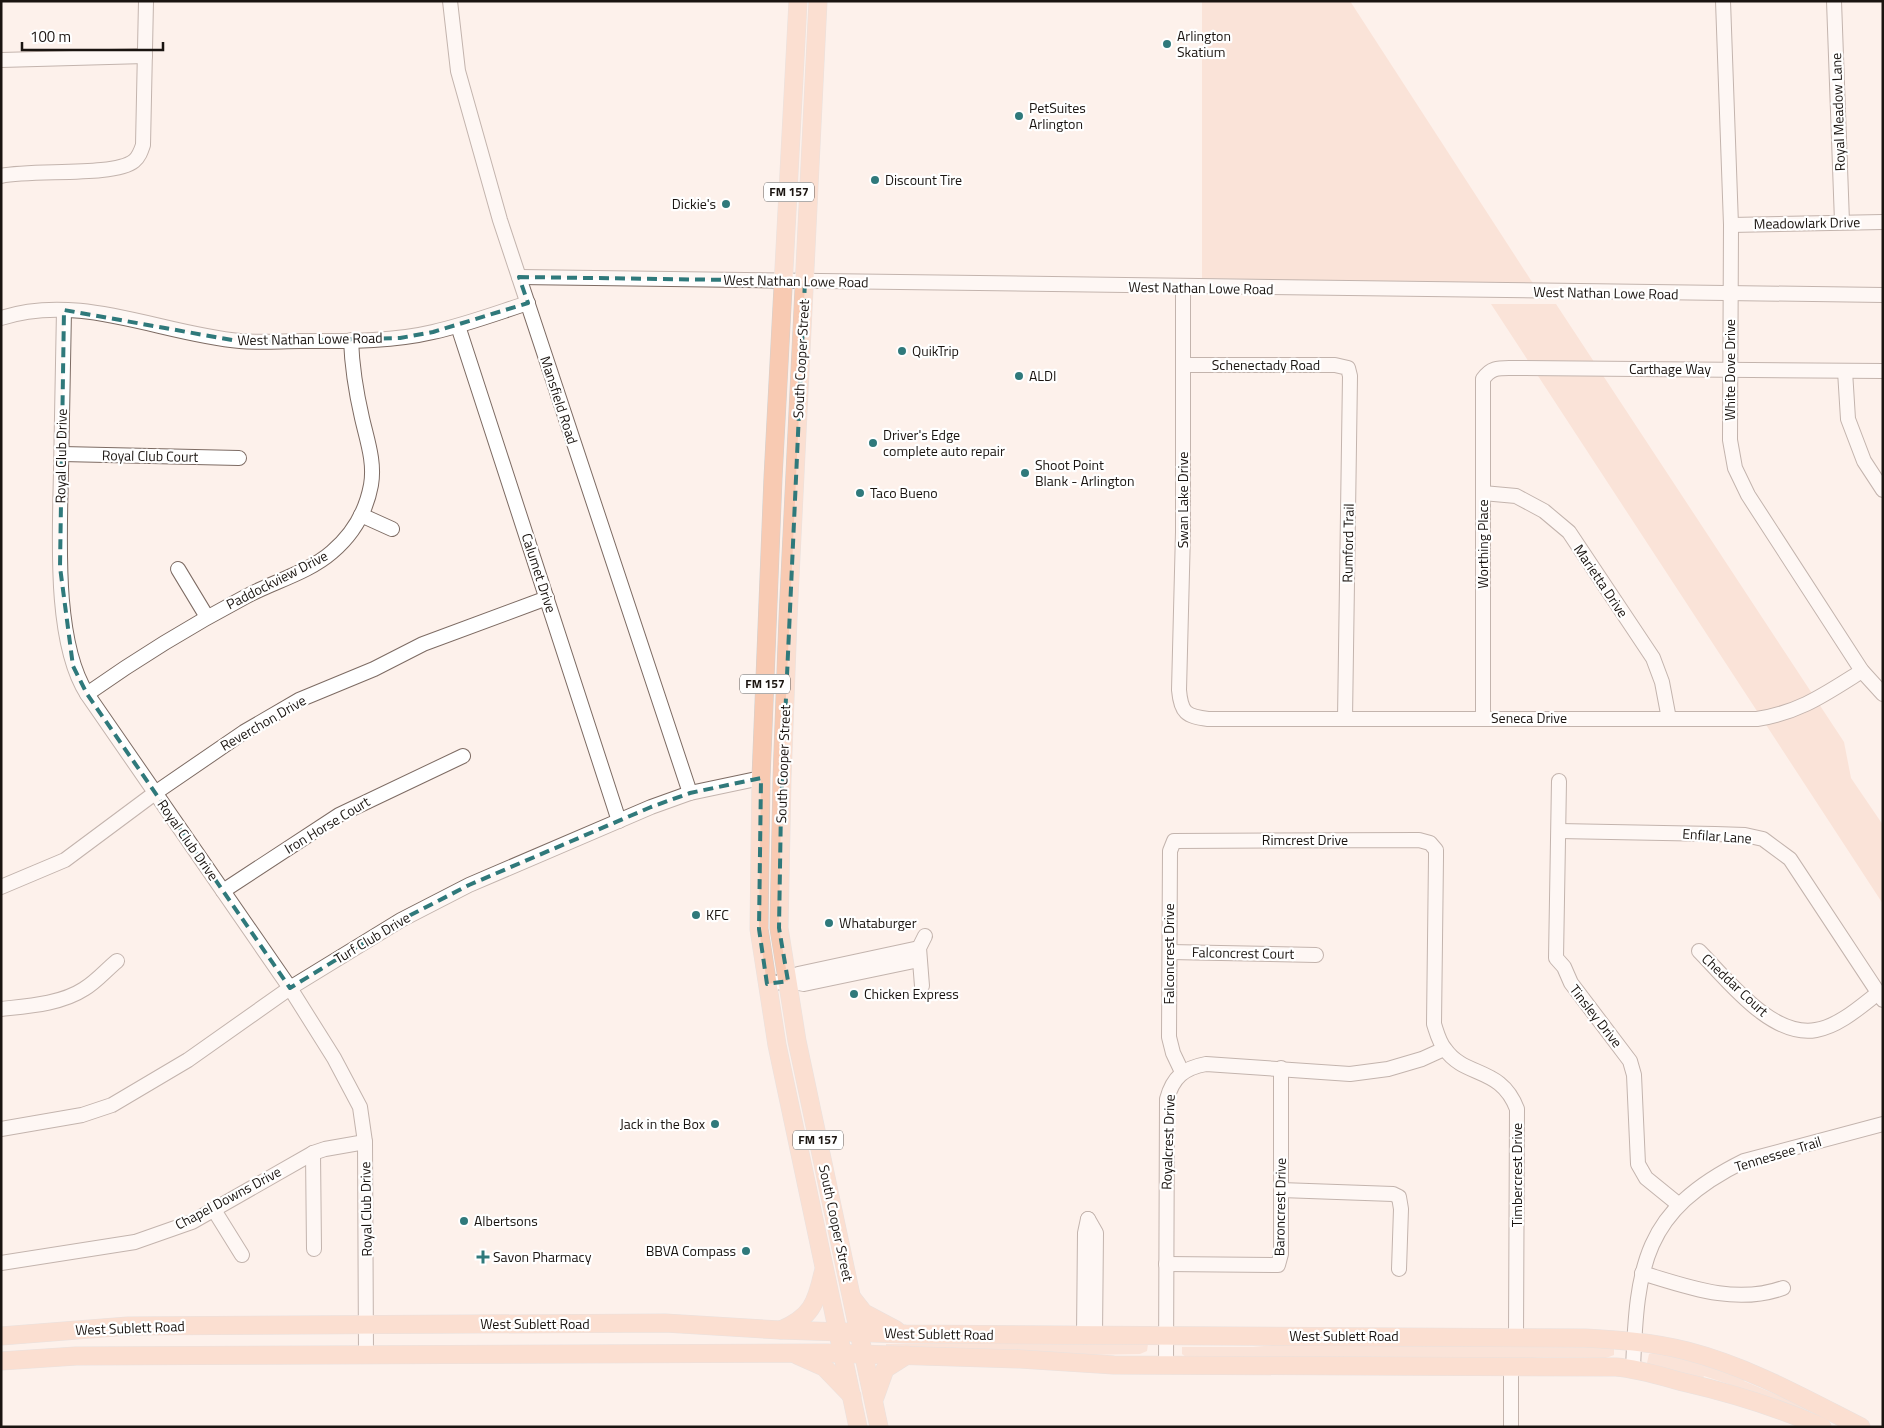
<svg xmlns="http://www.w3.org/2000/svg" width="1884" height="1428" font-family="'Titillium Web',sans-serif">
  <style>
    .green { fill: #f7d3c1 }
    .lines { fill: none; stroke-linecap: round; stroke-linejoin: round }
    .minor-casing { stroke: #7d6b63; stroke-width: 16 }
    .major-casing { stroke: #d1d0cf; stroke-width: 19 }
    .minor { stroke: #fff; stroke-width: 14 }
    .major { stroke: #f8cab2; stroke-width: 18 }
    .marked { fill: none; stroke: #2f797b; stroke-width: 4; stroke-dasharray: 10 6; stroke-linejoin: round }
    .poi-dot { fill: #2f797b; stroke: #fff; stroke-width: 2 }
    .labels { text-anchor: middle; stroke-width: 4.5; stroke-linejoin: round; paint-order: stroke }
    .shield { fill: #fff; stroke: #5f5a58; stroke-width: 1 }
    .shield-label { font-size: 12px; font-weight: bold; fill: #1a1410 }
    .poi-label { font-size: 14px; fill: #1a1410; stroke: #fff; text-anchor: start }
    .street-label { font-size: 14px; fill: #1a1410; stroke: #fff }
  </style>
  <rect width="100%" height="100%" fill="#fdf1eb"/>
  <g class="green">
    <polygon points="1202,1 1350,1 1534,285 1202,278"/>
    <polygon points="1491,304 1556,304 1844,742 1851,778 1883,825 1883,904"/>
    <polygon points="1042,1343 1148,1344 1147,1351 1140,1354 1025,1356 886,1350 886,1344"/>
    <polygon points="1294,1343 1573,1343 1614,1348 1614,1355 1606,1358 1541,1357 1505,1361 1186,1357 1182,1354 1182,1347 1253,1347"/>
    <polygon points="1661,1351 1745,1376 1744,1381 1826,1415 1848,1427 1841,1427 1812,1412 1704,1376 1702,1380 1651,1367 1647,1363 1649,1354"/>
  </g>
  <g class="lines">
    <g class="minor-casing">
      <g id="minor">
        <polyline points="450,1 458,71 500,220 690,793"/>
        <polyline points="1723,1 1731,225 1730,440 1735,468 1748,495 1862,671 1883,694"/>
        <polyline points="1834,1 1842,222"/>
        <polyline points="1,60 145,56"/>
        <path d="M1 176C33 169 114 177 134 161 139 157 141 151 143 145L146 1"/>
        <polyline points="1731,225 1883,222"/>
        <polyline points="519,277 1883,295"/>
        <path d="M1183 287V532L1179 690C1181 713 1186 716 1208 719H1757C1801 712 1825 694 1862 671"/>
        <path d="M64 310C63 363 62 416 61 470 60 532 53 641 87 694L290 988 334 1058 360 1107 365 1142 366 1355"/>
        <path d="M1 318C80 292 161 334 240 341 260 343 281 341 301 341 345 341 391 342 433 332 465 325 497 313 528 303"/>
        <polyline points="458,326 619,821"/>
        <polyline points="1183,365 1335,365 1348,368 1350,376 1345,719"/>
        <polyline points="1845,371 1848,419 1864,461 1883,490"/>
        <polyline points="62,454 239,458"/>
        <polyline points="1483,493 1516,496 1544,511 1569,532 1653,658 1662,682 1669,719"/>
        <polyline points="361,515 392,529"/>
        <polyline points="178,569 207,617"/>
        <path d="M87 694C138 658 190 626 245 597 272 582 308 573 332 552 352 535 366 512 371 485 375 462 367 440 362 418 356 392 352 367 351 340"/>
        <path d="M1483 718V379C1491 367 1499 368 1513 368L1883 371"/>
        <polyline points="1559,781 1556,958 1564,967 1571,983 1630,1061 1634,1075 1638,1164 1646,1178 1678,1204"/>
        <polyline points="1559,831 1715,834 1745,835 1763,839 1790,859 1883,1000"/>
        <polyline points="1,887 65,860 155,793 244,732 299,700 374,669 423,644 547,598"/>
        <polyline points="223,891 339,815 463,756"/>
        <path d="M1699 951C1727 979 1771 1038 1816 1030 1839 1026 1860 1007 1878 993"/>
        <polyline points="1170,952 1316,955"/>
        <polyline points="788,981 798,974 919,948"/>
        <polyline points="767,984 788,981 804,984 919,960"/>
        <polyline points="922,986 919,948 925,936"/>
        <path d="M1 1009C28 1006 61 1004 84 989 96 982 106 970 117 961"/>
        <path d="M1182 1072 1173 1053 1169 1037 1170 851 1174 841 1419 840 1430 843 1436 850V857L1434 1024C1437 1033 1439 1042 1445 1049 1465 1078 1501 1066 1517 1109L1516 1337"/>
        <polyline points="1,1129 82,1115 112,1105 188,1060 290,988 401,920 469,885 651,807 690,793 761,778"/>
        <polyline points="313,1153 314,1249"/>
        <polyline points="1281,1190 1393,1194 1399,1197 1401,1209 1399,1269"/>
        <polyline points="214,1210 242,1255"/>
        <polyline points="1088,1219 1096,1233 1095,1335"/>
        <polyline points="1,1263 135,1242 192,1222 313,1153 325,1149 365,1142"/>
        <polyline points="1166,1264 1278,1265 1281,1254 1281,1068"/>
        <path d="M1642 1273C1688 1287 1735 1305 1783 1288"/>
        <polyline points="1084,1335 1085,1233 1088,1219"/>
        <path d="M1166 1366 1167 1099C1173 1077 1184 1068 1206 1064L1350 1074 1388 1069 1422 1059 1444 1049"/>
        <polyline points="1511,1367 1511,1427"/>
        <path d="M1633 1369C1637 1265 1643 1211 1744 1161L1883 1124"/>
      </g>
    </g>
    <g class="major-casing">
      <g id="major">
        <polyline points="798,1 773,478 761,778 759,929 777,1045 858,1427"/>
        <polyline points="818,1 788,618 782,779 779,928 797,1041 879,1427"/>
        <polyline points="853,1299 864,1313 896,1330"/>
        <path d="M781 1330C811 1317 816 1304 823 1273"/>
        <path d="M1 1336 128 1326 665 1323 780 1330 906 1334 1585 1338C1619 1340 1653 1342 1687 1351 1749 1367 1804 1398 1861 1427"/>
        <polyline points="797,1355 824,1367 852,1396"/>
        <path d="M1 1361 76 1356 827 1353 1020 1359 1114 1365 1616 1367C1639 1369 1661 1376 1683 1382 1731 1393 1777 1407 1822 1427"/>
        <polyline points="875,1397 885,1369 907,1355"/>
      </g>
    </g>
    <use href="#minor" class="minor"/>
    <use href="#major" class="major"/>
  </g>
  <path d="M0 0H1884V1428H0ZM519 277 805 281 781 807 779 928 788 981 767 984 759 929 761 778 690 793 651 807 469 885 401 920 290 988 87 694 73 666 60 567 64 310 243 342 400 338 433 332 528 303Z" fill="#fdf1eb" fill-opacity=".55" fill-rule="evenodd"/>
  <path class="marked" d="M519 277 805 281 781 807 779 928 788 981 767 984 759 929 761 778 690 793 651 807 469 885 401 920 290 988 87 694 73 666 60 567 64 310 243 342 400 338 433 332 528 303Z"/>
  <g class="poi-dot">
    <circle cx="1167" cy="44" r="5"/>
    <circle cx="1019" cy="116" r="5"/>
    <circle cx="875" cy="180" r="5"/>
    <circle cx="726" cy="204" r="5"/>
    <circle cx="902" cy="351" r="5"/>
    <circle cx="1019" cy="376" r="5"/>
    <circle cx="873" cy="443" r="5"/>
    <circle cx="1025" cy="473" r="5"/>
    <circle cx="860" cy="493" r="5"/>
    <circle cx="696" cy="915" r="5"/>
    <circle cx="829" cy="923" r="5"/>
    <circle cx="854" cy="994" r="5"/>
    <circle cx="715" cy="1124" r="5"/>
    <circle cx="464" cy="1221" r="5"/>
    <circle cx="746" cy="1251" r="5"/>
    <path d="M480.5 1249.5h5v5h5v5h-5v5h-5v-5h-5v-5h5z"/>
  </g>
  <g class="labels">
    <g class="shield">
      <rect x="764" y="182.5" width="50" height="19" rx="4"/>
      <rect x="740" y="674.5" width="50" height="19" rx="4"/>
      <rect x="793" y="1130.5" width="50" height="19" rx="4"/>
    </g>
    <g class="shield-label">
      <text x="789" y="196">FM 157</text>
      <text x="765" y="688">FM 157</text>
      <text x="818" y="1144">FM 157</text>
    </g>
    <g class="poi-label">
      <text x="1177" y="41">Arlington<tspan x="1177" dy="16">Skatium</tspan></text>
      <text x="1029" y="113">PetSuites<tspan x="1029" dy="16">Arlington</tspan></text>
      <text x="885" y="185">Discount Tire</text>
      <text x="716" y="209" text-anchor="end">Dickie's</text>
      <text x="912" y="356">QuikTrip</text>
      <text x="1029" y="381">ALDI</text>
      <text x="883" y="440">Driver's Edge<tspan x="883" dy="16">complete auto repair</tspan></text>
      <text x="1035" y="470">Shoot Point<tspan x="1035" dy="16">Blank - Arlington</tspan></text>
      <text x="870" y="498">Taco Bueno</text>
      <text x="706" y="920">KFC</text>
      <text x="839" y="928">Whataburger</text>
      <text x="864" y="999">Chicken Express</text>
      <text x="705" y="1129" text-anchor="end">Jack in the Box</text>
      <text x="474" y="1226">Albertsons</text>
      <text x="736" y="1256" text-anchor="end">BBVA Compass</text>
      <text x="493" y="1262">Savon Pharmacy</text>
    </g>
    <g class="street-label">
      <text transform="translate(1838 112) rotate(-92)" y="5">Royal Meadow Lane</text>
      <text transform="translate(1807 223) rotate(-1)" y="5">Meadowlark Drive</text>
      <text transform="translate(796 281) rotate(1)" y="5">West Nathan Lowe Road</text>
      <text transform="translate(1201 288) rotate(1)" y="5">West Nathan Lowe Road</text>
      <text transform="translate(1606 293) rotate(1)" y="5">West Nathan Lowe Road</text>
      <text transform="translate(310 339) rotate(-1)" y="5">West Nathan Lowe Road</text>
      <text transform="translate(801 359) rotate(-87)" y="5">South Cooper Street</text>
      <text x="1266" y="370">Schenectady Road</text>
      <text x="1670" y="374">Carthage Way</text>
      <text transform="translate(1730 370) rotate(-90)" y="5">White Dove Drive</text>
      <text transform="translate(559 400) rotate(72)" y="5">Mansfield Road</text>
      <text transform="translate(61 456) rotate(-89)" y="5">Royal Club Drive</text>
      <text transform="translate(150 456) rotate(1)" y="5">Royal Club Court</text>
      <text transform="translate(1183 500) rotate(-90)" y="5">Swan Lake Drive</text>
      <text transform="translate(1348 543) rotate(-89)" y="5">Rumford Trail</text>
      <text transform="translate(1483 544) rotate(-90)" y="5">Worthing Place</text>
      <text transform="translate(539 573) rotate(72)" y="5">Calumet Drive</text>
      <text transform="translate(277 580) rotate(-27)" y="5">Paddockview Drive</text>
      <text transform="translate(1601 581) rotate(56)" y="5">Marietta Drive</text>
      <text x="1529" y="723">Seneca Drive</text>
      <text transform="translate(263 723) rotate(-30)" y="5">Reverchon Drive</text>
      <text transform="translate(783 764) rotate(-88)" y="5">South Cooper Street</text>
      <text transform="translate(327 825) rotate(-31)" y="5">Iron Horse Court</text>
      <text transform="translate(1717 836) rotate(4)" y="5">Enfilar Lane</text>
      <text transform="translate(188 840) rotate(55)" y="5">Royal Club Drive</text>
      <text x="1305" y="845">Rimcrest Drive</text>
      <text transform="translate(372 938) rotate(-31)" y="5">Turf Club Drive</text>
      <text transform="translate(1243 953) rotate(1)" y="5">Falconcrest Court</text>
      <text transform="translate(1169 954) rotate(-90)" y="5">Falconcrest Drive</text>
      <text transform="translate(1735 985) rotate(43)" y="5">Cheddar Court</text>
      <text transform="translate(1596 1016) rotate(52)" y="5">Tinsley Drive</text>
      <text transform="translate(1168 1142) rotate(-88)" y="5">Royalcrest Drive</text>
      <text transform="translate(1778 1154) rotate(-17)" y="5">Tennessee Trail</text>
      <text transform="translate(1517 1175) rotate(-90)" y="5">Timbercrest Drive</text>
      <text transform="translate(228 1198) rotate(-28)" y="5">Chapel Downs Drive</text>
      <text transform="translate(1280 1207) rotate(-89)" y="5">Baroncrest Drive</text>
      <text transform="translate(366 1209) rotate(-91)" y="5">Royal Club Drive</text>
      <text transform="translate(836 1223) rotate(78)" y="5">South Cooper Street</text>
      <text x="535" y="1329">West Sublett Road</text>
      <text transform="translate(130 1328) rotate(-2)" y="5">West Sublett Road</text>
      <text transform="translate(939 1334) rotate(1)" y="5">West Sublett Road</text>
      <text x="1344" y="1341">West Sublett Road</text>
    </g>
  </g>
  <rect width="1884" height="1428" fill="none" stroke="#1a1410" stroke-width="5"/>
  <path d="M22 42v8h141v-8" fill="none" stroke="#1a1410" stroke-width="2.5"/>
  <text x="30" y="42" font-size="15" fill="#1a1410" stroke="#ffffff" stroke-width="4" paint-order="stroke">100 m</text>
</svg>
